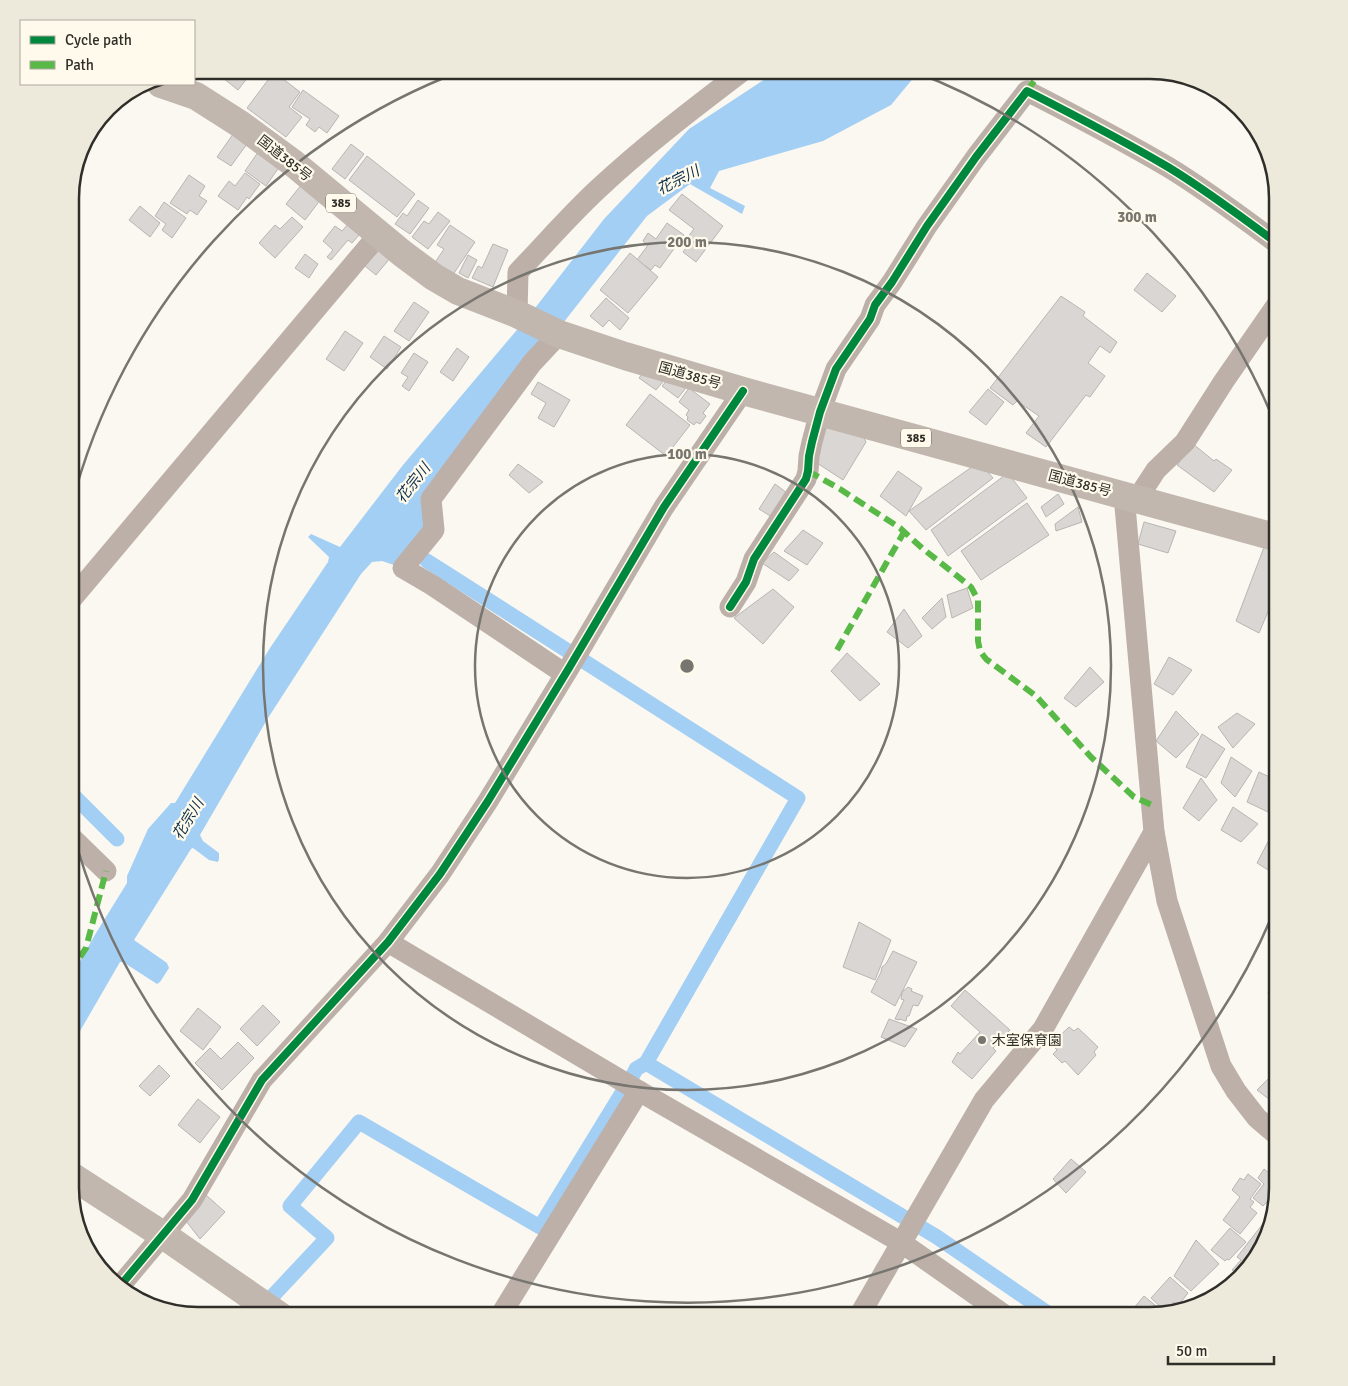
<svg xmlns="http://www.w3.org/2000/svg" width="1348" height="1386" font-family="Signika,'Noto Sans JP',sans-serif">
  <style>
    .water { fill: #a4cff4 }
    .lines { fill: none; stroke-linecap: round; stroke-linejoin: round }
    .canal { stroke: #a4cff4; stroke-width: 15 }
    .building { fill: #dad6d4; stroke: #b8b5b3 }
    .minor { stroke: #bdb0a9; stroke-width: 21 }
    .highway { stroke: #c1b7af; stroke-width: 28 }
    .quiet { stroke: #58b947; stroke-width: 6; stroke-dasharray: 12 6; stroke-linecap: butt }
    .cycleway-casing { stroke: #fffaeb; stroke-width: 11 }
    .cycleway { stroke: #00873e; stroke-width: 8 }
    .ring { fill: none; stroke: #77756f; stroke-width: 2.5 }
    .poi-dot { fill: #77756f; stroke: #fffaeb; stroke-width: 2 }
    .labels { text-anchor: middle; stroke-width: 4.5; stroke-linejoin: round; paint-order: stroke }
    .shield { fill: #fffaeb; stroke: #6e6b63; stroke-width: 1 }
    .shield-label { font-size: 12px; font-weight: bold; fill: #302e29 }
    .street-label { font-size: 14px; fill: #302e29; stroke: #fffaeb }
    .poi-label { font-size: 14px; fill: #302e29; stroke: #fffaeb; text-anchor: start }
    .water-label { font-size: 15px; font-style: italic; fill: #0d304b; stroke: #fffaeb }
    .rim { fill: none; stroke: #302e29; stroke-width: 2.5 }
    .centre { fill: #77756f; stroke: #fffaeb; stroke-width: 2.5 }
    .ring-label { font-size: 15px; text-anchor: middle; font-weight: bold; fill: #77756f; stroke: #fffaeb; stroke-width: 4.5; stroke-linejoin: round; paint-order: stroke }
  </style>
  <rect width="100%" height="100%" fill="#faf8f0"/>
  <polygon class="water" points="779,70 920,70 891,105 823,141 719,171 710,188 745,206 742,214 690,184 647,216 426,498 430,526 394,565 382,561 372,562 361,574 268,718 200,835 203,841 219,853 219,859 218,862 209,860 193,848 191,849 134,940 167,963 169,968 160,982 157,984 123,962 120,962 76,1038 79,1045 78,1051 70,1050 70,979 96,933 127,883 127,876 148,829 171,803 175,803 270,648 328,562 329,557 308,537 311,534 340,547 403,465 532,312 604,219 689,129"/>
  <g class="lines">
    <g class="canal">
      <polyline points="427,561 798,798 646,1063 937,1237 1052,1316"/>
      <polyline points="70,792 117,839"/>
      <polyline points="633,1075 636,1069 646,1063"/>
      <polyline points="254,1316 327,1238 290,1206 359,1122 540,1227 622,1093"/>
    </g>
  </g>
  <g class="building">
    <polygon points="213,70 249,70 252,72 238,90"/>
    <polygon points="274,72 300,92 289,107 302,117 286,137 247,108"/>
    <polygon points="303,90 339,116 327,133 319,127 315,132 306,125 310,119 292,107"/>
    <polygon points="238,127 252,137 231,166 217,157"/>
    <polygon points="351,144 364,154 345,179 332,169"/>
    <polygon points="263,145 284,160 266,186 245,171"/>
    <polygon points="367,156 415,194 397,217 349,180"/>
    <polygon points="245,173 260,184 249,199 247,197 238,210 218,196 229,181 235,186"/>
    <polygon points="189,175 205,186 199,196 207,201 197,215 190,210 187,214 170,203"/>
    <polygon points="302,184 321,199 305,220 286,204"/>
    <polygon points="682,194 723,226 696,262 683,252 690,242 687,238 694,229 669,210"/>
    <polygon points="418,200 429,208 410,234 395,224 403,213 407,216"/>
    <polygon points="164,202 186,218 172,238 162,230 166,224 155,216"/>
    <polygon points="140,206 160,223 150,237 129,220"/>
    <polygon points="438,212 450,221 428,249 412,237 424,221 429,224"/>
    <polygon points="292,217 303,227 275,258 259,243 275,225 280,229"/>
    <polygon points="667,223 684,235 660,268 655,265 651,270 637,260 648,245 643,241 648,233 656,239"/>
    <polygon points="348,224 360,234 352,243 348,240 331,260 327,257 333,250 323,241 335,226 342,231"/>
    <polygon points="450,225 475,242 452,276 434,264 444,249 437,245"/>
    <polygon points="493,244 508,250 493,287 472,278 478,266 482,268"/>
    <polygon points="381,248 391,257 376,275 365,266"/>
    <polygon points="630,253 658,277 628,313 600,290"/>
    <polygon points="305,254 318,264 309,278 295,268"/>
    <polygon points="468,255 477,260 468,278 459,273"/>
    <polygon points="1147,273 1176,296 1162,312 1134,290"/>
    <polygon points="1061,296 1085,312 1083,316 1117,342 1110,353 1100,346 1088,363 1105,376 1090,397 1086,395 1046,447 1026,433 1039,416 1017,401 1013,405 990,388"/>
    <polygon points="606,298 629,318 620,330 609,320 603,327 590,316"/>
    <polygon points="414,302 429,312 409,341 394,331"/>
    <polygon points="345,331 363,343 344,371 326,359"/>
    <polygon points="384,336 401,347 387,369 370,357"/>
    <polygon points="457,348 469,357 453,381 440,372"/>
    <polygon points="414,353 428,362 409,391 402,386 408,377 401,373"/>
    <polygon points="648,366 665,379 656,390 639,378"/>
    <polygon points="673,373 688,385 678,398 662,386"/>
    <polygon points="538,382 570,400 554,427 538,418 546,403 531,394"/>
    <polygon points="689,388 710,404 703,413 706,416 700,424 696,422 694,425 687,420 688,417 686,415 689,410 679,402"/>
    <polygon points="988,389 1004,402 986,425 969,412"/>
    <polygon points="650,394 690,425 666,456 626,425"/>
    <polygon points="824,424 863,436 866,442 843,480 817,463"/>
    <polygon points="1193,444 1214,461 1216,459 1232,470 1214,492 1177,465"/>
    <polygon points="979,462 993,478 926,530 909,511"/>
    <polygon points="518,464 543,482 529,493 509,475"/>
    <polygon points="898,471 922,488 906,516 880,496"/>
    <polygon points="1008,473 1027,498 948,556 931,530"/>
    <polygon points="775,484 787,493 772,517 759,509"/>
    <polygon points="1058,494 1064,504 1046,517 1041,507"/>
    <polygon points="1027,503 1049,535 981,580 961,551"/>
    <polygon points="1078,507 1082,522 1056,531 1055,524"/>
    <polygon points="1144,522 1176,531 1168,553 1138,544"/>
    <polygon points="803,530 823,543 807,565 784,551"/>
    <polygon points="1266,542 1278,546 1278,588 1259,633 1236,621"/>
    <polygon points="774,552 799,570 789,581 762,563"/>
    <polygon points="967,588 973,608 952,618 947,595"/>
    <polygon points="773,589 794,607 763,644 734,618"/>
    <polygon points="942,598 946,617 932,629 922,618"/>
    <polygon points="904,609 922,636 908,648 887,632"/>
    <polygon points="1278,614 1278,636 1268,635"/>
    <polygon points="847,653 880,684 860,701 831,671"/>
    <polygon points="1169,657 1192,670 1173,695 1154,684"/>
    <polygon points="1090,667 1104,682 1076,707 1064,698"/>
    <polygon points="1176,711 1199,734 1176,758 1156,741"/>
    <polygon points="1237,713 1255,724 1233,748 1218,727"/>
    <polygon points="1202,734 1225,749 1206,778 1186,767"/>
    <polygon points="1231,757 1252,771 1235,797 1221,783"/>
    <polygon points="1259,772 1278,781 1278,795 1268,812 1247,802"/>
    <polygon points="1201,778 1217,800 1199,821 1183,808"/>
    <polygon points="1233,807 1258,824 1241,842 1221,830"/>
    <polygon points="1272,834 1278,838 1278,873 1276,875 1257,863"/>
    <polygon points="859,922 891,940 875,980 843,967"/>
    <polygon points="893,951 917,962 895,1006 871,992 881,972 882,967 886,964"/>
    <polygon points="1278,975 1278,1008 1268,993"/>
    <polygon points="908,987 912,989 911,991 923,996 918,1006 913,1005 909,1016 907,1016 906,1021 899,1019 899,1020 895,1019 904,1000 901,999 902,992"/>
    <polygon points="965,990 1010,1030 993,1048 996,1051 972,1079 952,1062 958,1052 960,1054 980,1032 951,1006"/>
    <polygon points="263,1005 280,1022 257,1046 240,1029"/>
    <polygon points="198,1008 221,1027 203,1050 180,1031"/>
    <polygon points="889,1019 917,1029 905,1047 881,1037"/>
    <polygon points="1069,1027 1074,1031 1078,1028 1098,1047 1094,1052 1096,1055 1078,1075 1065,1061 1062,1063 1053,1054 1057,1050 1051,1044"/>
    <polygon points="238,1042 254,1058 222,1090 195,1063 210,1048 221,1059"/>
    <polygon points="159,1065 170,1076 150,1096 139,1086"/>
    <polygon points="1278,1069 1278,1106 1257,1090"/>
    <polygon points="198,1099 220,1117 200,1143 178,1125"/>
    <polygon points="1071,1159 1086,1172 1066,1193 1053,1179"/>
    <polygon points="1264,1169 1278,1180 1278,1188 1276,1197 1270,1204 1267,1202 1263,1206 1253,1198 1264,1184 1258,1178"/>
    <polygon points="1248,1174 1261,1184 1250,1199 1254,1202 1250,1207 1257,1213 1240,1234 1223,1220 1240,1197 1232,1190 1240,1178 1244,1180"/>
    <polygon points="206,1195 225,1212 200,1239 186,1221"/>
    <polygon points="1265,1221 1270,1224 1265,1244 1240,1276 1232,1270 1241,1260 1237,1257"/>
    <polygon points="1230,1228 1246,1242 1229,1260 1227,1259 1225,1261 1211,1250"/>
    <polygon points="1196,1240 1219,1264 1191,1291 1174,1276"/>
    <polygon points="1170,1277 1188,1293 1178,1306 1174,1302 1166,1312 1151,1298"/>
    <polygon points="1226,1281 1232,1286 1220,1293 1221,1292 1218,1289"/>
    <polygon points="1144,1296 1162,1311 1158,1314 1150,1316 1127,1316"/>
  </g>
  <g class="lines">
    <g class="minor">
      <path d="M517 314 518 272C545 244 570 215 598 189 644 146 694 108 744 70"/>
      <polyline points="559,334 532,363 431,499 434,530 403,568 432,585 565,674"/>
      <polyline points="1124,495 1154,832 1167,901 1221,1066 1236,1091 1257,1118 1278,1136"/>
      <polyline points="1137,499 1156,470 1185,442 1224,381 1278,303"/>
      <polyline points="70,601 379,234"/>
      <path d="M730 607 746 582 754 559 806 479 808 471 809 456 812 442 820 412 836 369 870 319 875 305 892 282 927 226 976 157 1027 91C1074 115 1122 140 1168 167 1206 190 1243 218 1278 244"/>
      <polyline points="70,836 106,871"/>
      <polyline points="388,942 639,1091 902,1243 1006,1316"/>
      <polyline points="120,1286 192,1200 262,1080 388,942 440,874 488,801 569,668 664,507 743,391"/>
      <polyline points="500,1316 639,1091"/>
      <polyline points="859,1316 984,1100 1043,1029 1154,832"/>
    </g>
    <g class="highway">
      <polyline points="161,84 196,96 240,124 293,163 403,254 434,277 458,291 517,314 559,334 625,356 743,391 1278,538"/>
      <polyline points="70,1175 163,1235 280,1316"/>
    </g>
    <g class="quiet">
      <polyline points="1027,91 1042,70"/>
      <polyline points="808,471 840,489 900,528 922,548 971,587 978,600 978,641 980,651 986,659 1036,696 1091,757 1134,797 1152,805"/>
      <polyline points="837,650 904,532"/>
      <polyline points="70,972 86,948 106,871"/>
    </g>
    <g class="cycleway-casing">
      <g id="cycleway">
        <path d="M730 607 746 582 754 559 806 479 808 471 809 456 812 442 820 412 836 369 870 319 875 305 892 282 927 226 976 157 1027 91C1074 115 1122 140 1168 167 1206 190 1243 218 1278 244"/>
        <polyline points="120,1286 192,1200 262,1080 388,942 440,874 488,801 569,668 664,507 743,391"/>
      </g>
    </g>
    <use href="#cycleway" class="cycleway"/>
  </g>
  <g class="ring">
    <circle cx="687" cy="666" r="212"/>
    <circle cx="687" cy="666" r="424"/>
    <path d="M1277 904A636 636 0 0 1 71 825M71 507A636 636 0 0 1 464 70M910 70A636 636 0 0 1 1277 428"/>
  </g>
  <circle class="poi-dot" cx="982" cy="1040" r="5"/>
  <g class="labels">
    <g class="shield">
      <rect x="326" y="193.5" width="30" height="19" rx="4"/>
      <rect x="901" y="428.5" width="30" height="19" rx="4"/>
    </g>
    <g class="shield-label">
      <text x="341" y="207">385</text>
      <text x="916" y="442">385</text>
    </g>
    <g class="street-label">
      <text transform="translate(285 158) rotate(38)" y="5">国道385号</text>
      <text transform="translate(690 375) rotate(16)" y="5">国道385号</text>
      <text transform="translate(1080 483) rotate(15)" y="5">国道385号</text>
    </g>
    <g class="poi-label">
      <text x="992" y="1045">木室保育園</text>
    </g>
    <g class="water-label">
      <text transform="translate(678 180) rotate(-27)" y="5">花宗川</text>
      <text transform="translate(413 483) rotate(-52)" y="5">花宗川</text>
      <text transform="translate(188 819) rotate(-59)" y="5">花宗川</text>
    </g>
  </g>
  <path d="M0 0H1348V1386H0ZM198 79H1150A119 119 0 0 1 1269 198V1188A119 119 0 0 1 1150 1307H198A119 119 0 0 1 79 1188V198A119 119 0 0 1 198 79Z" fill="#eeeadb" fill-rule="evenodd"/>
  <path class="rim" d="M198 79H1150A119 119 0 0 1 1269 198V1188A119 119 0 0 1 1150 1307H198A119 119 0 0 1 79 1188V198A119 119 0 0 1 198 79Z"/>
  <circle cx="687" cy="666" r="8" class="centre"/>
  <g class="ring-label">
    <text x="1137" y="222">300 m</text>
    <text x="687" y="247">200 m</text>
    <text x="687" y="459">100 m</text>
  </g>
  <rect x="20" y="20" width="175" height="65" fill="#fffaeb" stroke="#aca89d"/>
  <rect x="30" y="36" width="25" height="8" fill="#00873e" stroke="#aca89d"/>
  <text x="65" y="45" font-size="15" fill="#302e29">Cycle path</text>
  <rect x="30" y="61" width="25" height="8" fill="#58b947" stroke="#aca89d"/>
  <text x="65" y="70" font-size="15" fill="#302e29">Path</text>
  <path d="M1168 1356v8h106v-8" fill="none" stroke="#302e29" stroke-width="2.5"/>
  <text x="1176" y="1356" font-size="15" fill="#302e29" stroke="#fffaeb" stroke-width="4" paint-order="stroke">50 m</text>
</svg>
